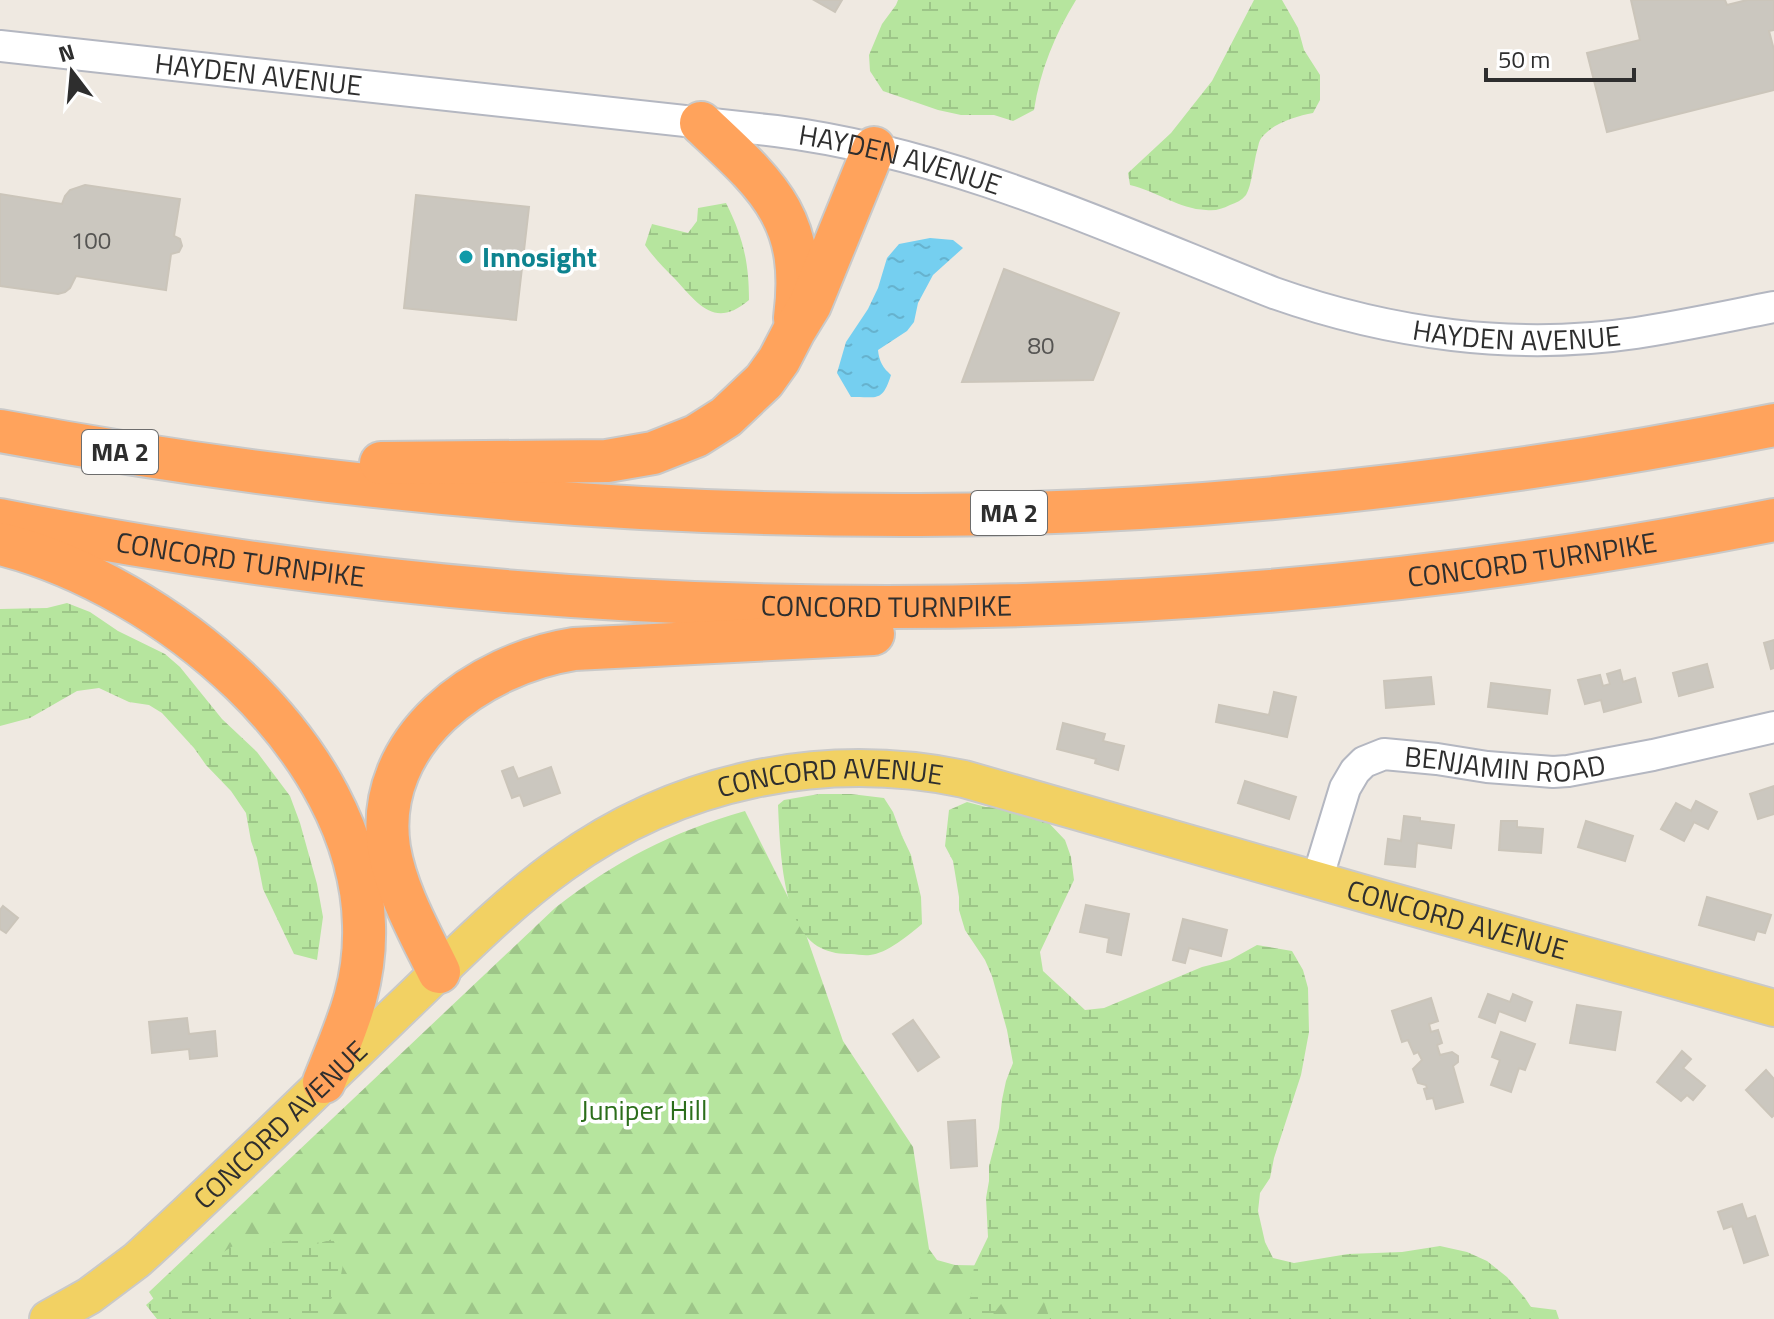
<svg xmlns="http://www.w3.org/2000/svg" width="1774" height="1319" font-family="'Titillium Web',sans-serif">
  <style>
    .forest { fill: url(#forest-firs) }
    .wetland { fill: url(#wetland-marsh) }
    .water { fill: url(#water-ripples) }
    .building { fill: #cbc7bf; stroke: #cbc5ba; stroke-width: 2 }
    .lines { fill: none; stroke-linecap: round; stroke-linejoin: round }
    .minor-casing { stroke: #b4b7c1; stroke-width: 34 }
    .major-casing { stroke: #c9c9c9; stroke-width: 40 }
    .highway-casing { stroke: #c9c9c9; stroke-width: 46 }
    .minor { stroke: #fff; stroke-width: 30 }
    .major { stroke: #f2d163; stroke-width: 36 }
    .highway { stroke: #ffa35c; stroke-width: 42 }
    .culture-dot { fill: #0f9aa8; stroke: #fff; stroke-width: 3 }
    .labels { text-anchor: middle; stroke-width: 7; stroke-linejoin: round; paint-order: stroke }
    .number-label { font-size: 24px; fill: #555452 }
    .shield { fill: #fff; stroke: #6d6d6d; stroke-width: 2 }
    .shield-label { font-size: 26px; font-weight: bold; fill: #2e2e2e }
    .street-label { font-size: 28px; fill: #2e2e2e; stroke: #fff }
    .culture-label { font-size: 28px; font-weight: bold; fill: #0d838f; stroke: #fff; text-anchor: start }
    .park-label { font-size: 28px; fill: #2c6e1b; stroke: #fff }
  </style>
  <defs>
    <pattern id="forest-firs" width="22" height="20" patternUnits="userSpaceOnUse" patternTransform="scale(2)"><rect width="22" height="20" fill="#b6e59e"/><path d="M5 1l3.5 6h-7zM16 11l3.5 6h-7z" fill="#9dc588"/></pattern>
    <pattern id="wetland-marsh" width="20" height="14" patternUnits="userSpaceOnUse" patternTransform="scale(2)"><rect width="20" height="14" fill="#b6e59e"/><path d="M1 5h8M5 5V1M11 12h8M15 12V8" fill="none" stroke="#9dc588"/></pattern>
    <pattern id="water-ripples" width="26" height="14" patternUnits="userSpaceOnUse" patternTransform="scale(2)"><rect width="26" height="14" fill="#75cff0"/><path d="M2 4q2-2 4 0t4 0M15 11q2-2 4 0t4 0" fill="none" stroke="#66b2ce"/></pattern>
  </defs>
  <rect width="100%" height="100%" fill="#efe9e1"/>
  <path class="forest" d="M745 811 804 929 843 1041 913 1147 929 1249 937 1260 955 1265 1251 1271 1556 1310 1559 1319H167L149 1292 555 908C615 861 672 832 745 811Z"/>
  <g class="wetland">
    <path d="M898 0H1076C1055 34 1040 71 1034 110L1013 121 994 115H961L938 110 883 91 870 71 869 55 882 24 896 5Z"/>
    <path d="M1254 0H1282L1298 28 1304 50 1320 75V100L1313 113C1297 116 1274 123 1263 136 1260 139 1259 142 1258 147 1254 159 1252 186 1246 195 1242 200 1236 203 1230 205 1222 209 1216 211 1206 210 1179 209 1156 191 1130 185L1128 173 1171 133 1212 81Z"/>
    <path d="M726 203C743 237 749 262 749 300 715 329 699 305 675 279 664 268 654 258 645 245L652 224 688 233 697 221 698 208Z"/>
    <polygon points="67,603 90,612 118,631 165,654 180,667 222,719 257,752 290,796 300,823 317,884 323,917 317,960 294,954 263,889 257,858 251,841 246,813 231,791 206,765 194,748 162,713 149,705 129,702 99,688 77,691 30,718 0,726 0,609 47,608"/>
    <path d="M819 794H851L884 798 893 812 902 836 911 855 921 897 922 924C910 934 886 954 870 955 864 956 857 954 851 954 840 954 831 953 821 948 781 928 780 844 778 805L784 800Z"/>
    <polygon points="967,802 986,807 1022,808 1047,821 1065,840 1071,857 1074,880 1040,952 1043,971 1085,1010 1104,1008 1202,967 1230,960 1257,945 1292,951 1303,970 1308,988 1309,1032 1301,1075 1274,1158 1270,1178 1260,1193 1258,1211 1265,1242 1273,1258 1294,1263 1348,1254 1402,1252 1440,1246 1467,1252 1487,1261 1507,1277 1525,1298 1539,1319 1050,1319 1044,1302 1034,1300 1001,1304 989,1319 959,1319 971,1296 974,1266 988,1237 986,1198 989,1181 989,1166 999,1128 1002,1100 1006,1081 1013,1063 1007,1030 992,976 985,960 965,930 959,910 959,897 953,861 945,846 949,810"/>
    <polygon points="333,1239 343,1264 340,1280 327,1308 312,1319 157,1319 146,1305 163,1290 233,1246 298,1240 313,1245"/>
  </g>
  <path class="water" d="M930 238 953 240 963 248 933 275 918 303 914 322 907 331 878 350C879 361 883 368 891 375 882 404 876 396 851 397L837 373 846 342 868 309 878 288 887 258 899 244Z"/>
  <g class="building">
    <polygon points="814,0 842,0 835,12"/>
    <polygon points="1631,0 1725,0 1727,5 1747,0 1774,0 1774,30 1769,31 1774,50 1774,90 1607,132 1587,53 1640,40"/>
    <polygon points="85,185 180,199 174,236 180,239 182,246 179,252 171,254 166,290 76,276 70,288 65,292 58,294 0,286 0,194 62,204 65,196 70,190"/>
    <polygon points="416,195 529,207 516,320 404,308"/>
    <polygon points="1004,269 1119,313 1093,380 962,382"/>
    <polygon points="1774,640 1774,668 1771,669 1764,643"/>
    <polygon points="1707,664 1713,687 1679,696 1673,673"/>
    <polygon points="1620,670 1623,682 1635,678 1641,702 1604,712 1601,700 1585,704 1578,680 1600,675 1603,686 1610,684 1607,674"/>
    <polygon points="1431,677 1434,704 1386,708 1384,681"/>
    <polygon points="1491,683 1550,690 1547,714 1488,707"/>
    <polygon points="1274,692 1296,697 1287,737 1216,722 1219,705 1269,715"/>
    <polygon points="1063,723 1105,734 1103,741 1124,746 1118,770 1095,763 1096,759 1057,749"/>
    <polygon points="513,767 518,779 551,767 560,793 524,806 520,795 512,798 502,771"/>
    <polygon points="1245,781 1296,797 1289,819 1238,803"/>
    <polygon points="1774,786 1774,814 1758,819 1750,794"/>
    <polygon points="1696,801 1717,812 1708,829 1694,822 1684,841 1661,829 1676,803 1691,811"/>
    <polygon points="1404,816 1420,818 1420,821 1454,825 1451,848 1417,843 1415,867 1385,864 1388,839 1401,841"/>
    <polygon points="1501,821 1517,821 1517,827 1543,829 1541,853 1499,850"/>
    <polygon points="1586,821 1633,836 1625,861 1578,847"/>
    <polygon points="1707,897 1771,915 1765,933 1757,931 1754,940 1699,925"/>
    <polygon points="1086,905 1129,914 1121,955 1107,952 1109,938 1080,932"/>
    <polygon points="3,906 18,918 6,933 0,929 0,910"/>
    <polygon points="1183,919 1227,930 1221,956 1189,948 1185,963 1173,960"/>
    <polygon points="1488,994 1510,1002 1513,994 1532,1002 1525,1021 1499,1011 1495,1023 1479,1017"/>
    <polygon points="1431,998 1438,1021 1429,1024 1431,1032 1438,1030 1442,1043 1437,1045 1440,1055 1452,1052 1458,1056 1458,1062 1453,1066 1463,1102 1436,1109 1433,1098 1427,1099 1424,1089 1427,1088 1426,1085 1418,1083 1413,1069 1422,1060 1418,1052 1414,1054 1408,1040 1402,1042 1392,1011"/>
    <polygon points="1577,1005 1621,1012 1615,1050 1570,1043"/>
    <polygon points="187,1018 189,1034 215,1031 217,1056 190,1059 189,1049 152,1053 149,1022"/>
    <polygon points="913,1020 939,1057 918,1071 893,1034"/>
    <polygon points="1501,1032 1535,1044 1525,1070 1519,1068 1511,1092 1491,1085 1500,1060 1492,1057"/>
    <polygon points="1682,1051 1691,1059 1683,1068 1705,1086 1693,1100 1687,1095 1681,1101 1657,1082"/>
    <polygon points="1766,1070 1774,1079 1774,1115 1772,1117 1746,1090"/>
    <polygon points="975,1120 977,1166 951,1168 948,1122"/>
    <polygon points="1742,1204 1747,1219 1755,1216 1768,1255 1744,1263 1732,1226 1724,1229 1718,1212"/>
  </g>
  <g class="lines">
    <g class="minor-casing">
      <g id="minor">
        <path id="s1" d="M0 46 776 131C951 153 1112 229 1274 293 1390 334 1514 351 1636 333 1682 326 1728 316 1774 307"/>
        <path id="s2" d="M1317 880 1345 788 1355 771 1364 762 1384 754 1437 759 1487 767 1553 772 1568 771 1653 755 1774 727"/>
      </g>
    </g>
    <g class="major-casing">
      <g id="major">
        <path id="s3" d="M48 1319 89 1296 137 1260C225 1180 310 1096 395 1014 449 963 502 907 562 864 678 780 824 750 964 779L1376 897 1774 1008"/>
      </g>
    </g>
    <g class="highway-casing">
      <g id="highway">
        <path d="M701 123C768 186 808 218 795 318"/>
        <path d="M0 431C303 487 611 516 919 515 1206 514 1493 481 1774 425"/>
        <polyline points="381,463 607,461 653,453 696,436 726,417 764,381 779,360 794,331 810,305 874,148"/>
        <path id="s4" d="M0 520C588 636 1187 636 1774 520"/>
        <path d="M1 544C163 585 360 746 364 925 366 986 346 1027 324 1082"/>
        <path d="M439 972C420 933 396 891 389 848 373 739 479 664 574 649L873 634"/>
      </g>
    </g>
    <use href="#minor" class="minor"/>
    <use href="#major" class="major"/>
    <use href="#highway" class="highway"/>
  </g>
  <circle class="culture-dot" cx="466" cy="257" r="8"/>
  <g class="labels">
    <g class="number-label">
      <text x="91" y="249">100</text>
      <text x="1041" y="354">80</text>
    </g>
    <g class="shield">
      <rect x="82" y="430" width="76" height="44" rx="6"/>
      <rect x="971" y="491" width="76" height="44" rx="6"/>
    </g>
    <g class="shield-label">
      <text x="120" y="461">MA 2</text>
      <text x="1009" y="522">MA 2</text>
    </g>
    <g class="street-label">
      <text dy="10" stroke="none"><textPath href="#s1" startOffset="260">HAYDEN AVENUE</textPath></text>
      <text dy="10" stroke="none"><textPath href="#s1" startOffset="908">HAYDEN AVENUE</textPath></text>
      <text dy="10" stroke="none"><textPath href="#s1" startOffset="1554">HAYDEN AVENUE</textPath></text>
      <text dy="10" stroke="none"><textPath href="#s4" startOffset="244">CONCORD TURNPIKE</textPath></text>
      <text dy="10" stroke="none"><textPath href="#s4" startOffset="1540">CONCORD TURNPIKE</textPath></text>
      <text dy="10" stroke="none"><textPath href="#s4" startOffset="892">CONCORD TURNPIKE</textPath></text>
      <text dy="10" stroke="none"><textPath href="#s2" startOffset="272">BENJAMIN ROAD</textPath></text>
      <text dy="10" stroke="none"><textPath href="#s3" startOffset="976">CONCORD AVENUE</textPath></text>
      <text dy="10" stroke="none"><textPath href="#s3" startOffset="1624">CONCORD AVENUE</textPath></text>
      <text dy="10" stroke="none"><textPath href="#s3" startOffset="304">CONCORD AVENUE</textPath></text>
    </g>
    <g class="culture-label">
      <text x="482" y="267">Innosight</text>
    </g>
    <g class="park-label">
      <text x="644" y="1120">Juniper Hill</text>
    </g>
  </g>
  <g transform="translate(72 72) rotate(344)" stroke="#ffffff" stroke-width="6" paint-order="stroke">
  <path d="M0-6L14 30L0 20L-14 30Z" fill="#2e2e2e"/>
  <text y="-12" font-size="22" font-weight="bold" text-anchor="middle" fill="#2e2e2e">N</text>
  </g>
  <path d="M1486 68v12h148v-12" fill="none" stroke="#2e2e2e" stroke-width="4"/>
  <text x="1498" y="68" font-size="24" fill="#2e2e2e" stroke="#ffffff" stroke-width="6" paint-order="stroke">50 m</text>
</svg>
